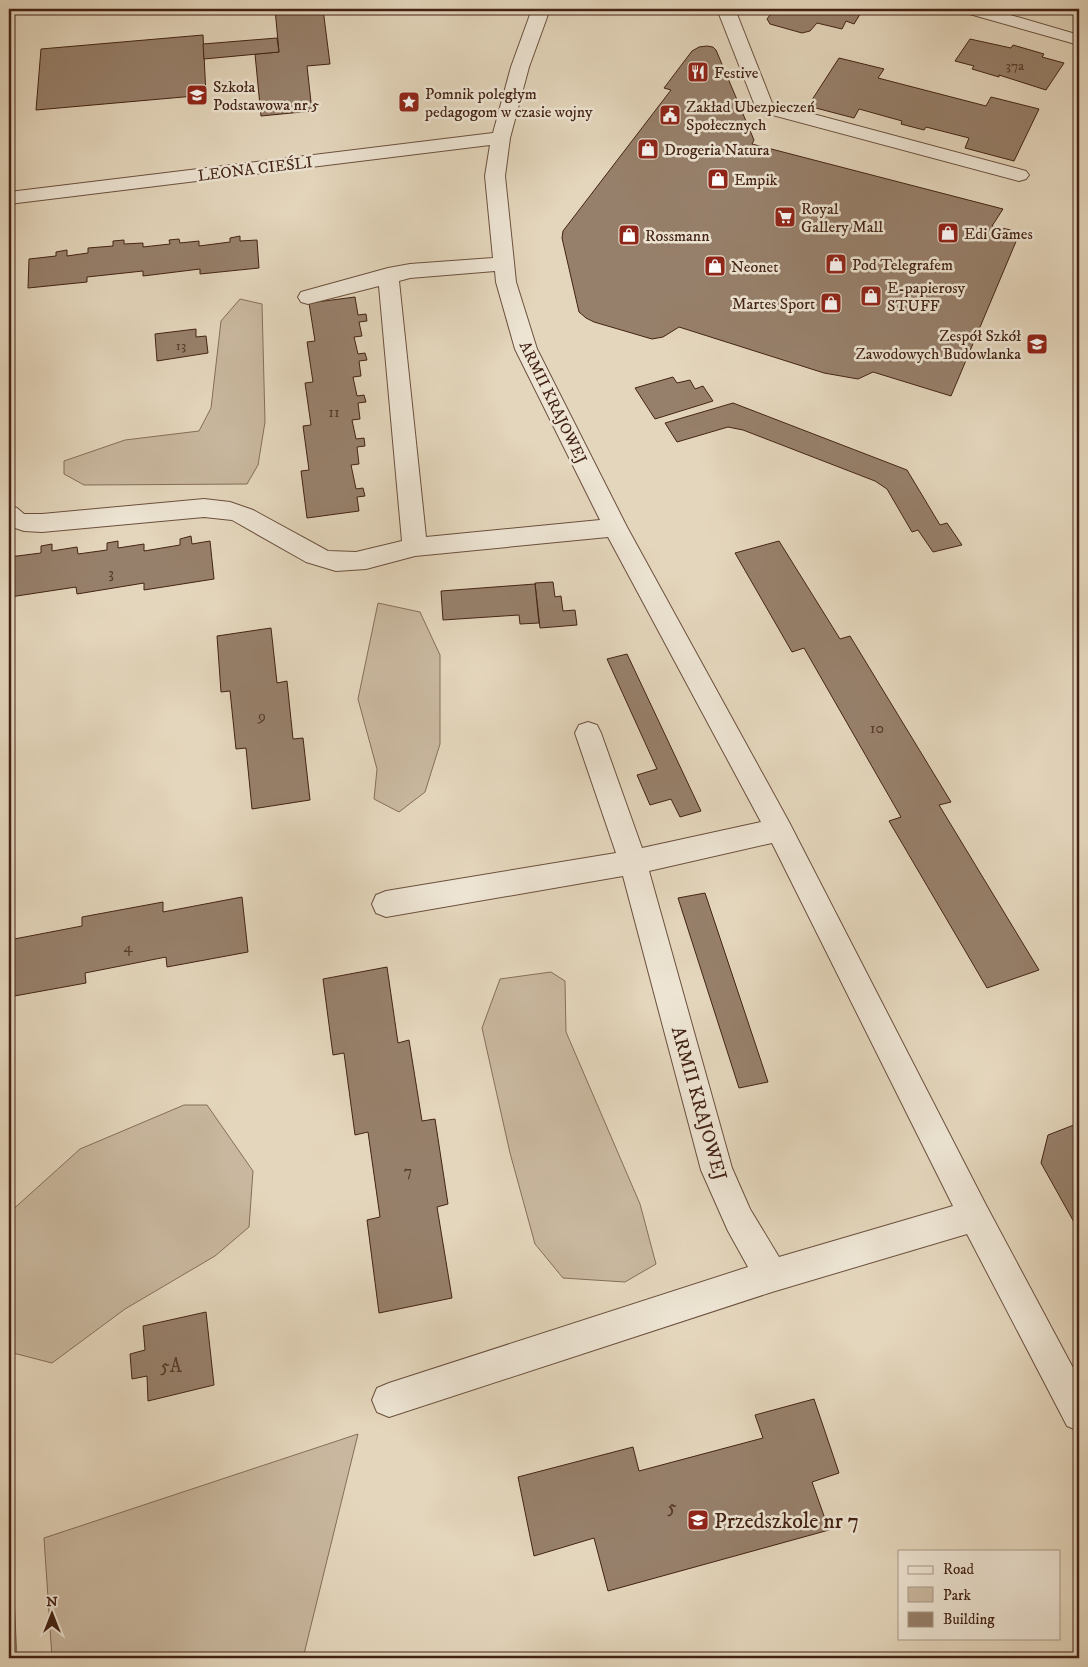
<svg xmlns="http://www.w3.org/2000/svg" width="1088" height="1667" font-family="'IM FELL DW Pica',serif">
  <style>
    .green { fill: #c9b89f; stroke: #866e5a }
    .building { fill: #97806b; stroke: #432314 }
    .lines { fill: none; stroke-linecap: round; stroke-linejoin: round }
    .minor-casing { stroke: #6b503e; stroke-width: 2 }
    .minor { fill: #ede4d3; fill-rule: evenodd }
    .labels { text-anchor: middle; stroke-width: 5; stroke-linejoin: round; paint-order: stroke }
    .far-number-label { font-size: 14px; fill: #583a2a }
    .far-poi-label { font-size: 16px; fill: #432314; stroke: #ede4d3; text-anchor: start }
    .far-street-label { font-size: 16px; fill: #432314; stroke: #ede4d3 }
    .number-label { font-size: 16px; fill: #583a2a }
    .street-label { font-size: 19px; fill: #432314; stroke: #ede4d3 }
    .near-number-label { font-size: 19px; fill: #583a2a }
    .near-poi-label { font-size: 22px; fill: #432314; stroke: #ede4d3; text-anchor: start }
  </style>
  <rect width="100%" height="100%" fill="#e4d6bc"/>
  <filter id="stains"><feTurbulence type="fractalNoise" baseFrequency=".004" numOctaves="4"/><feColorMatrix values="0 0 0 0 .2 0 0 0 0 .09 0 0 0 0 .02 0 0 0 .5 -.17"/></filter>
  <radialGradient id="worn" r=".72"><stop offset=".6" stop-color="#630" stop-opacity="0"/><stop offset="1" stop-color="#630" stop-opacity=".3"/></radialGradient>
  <g class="green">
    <polygon points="240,299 262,304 265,422 258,465 247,484 84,485 64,474 64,461 125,440 199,431 211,408 221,321"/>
    <polygon points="378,603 420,612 440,655 440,744 425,792 399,812 374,799 377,769 358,699"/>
    <polygon points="551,972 565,981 566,1032 640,1204 656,1264 625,1282 563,1278 535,1244 510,1153 482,1028 500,979"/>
    <polygon points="184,1105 207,1105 253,1171 249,1227 215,1256 125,1309 52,1363 9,1352 9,1213 80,1149"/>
    <polygon points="358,1434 303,1658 52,1658 44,1538"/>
    <polygon points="9,1557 12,1557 17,1658 9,1658"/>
  </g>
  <g class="building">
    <polygon points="275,9 323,9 330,64 307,66 312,111 261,116 255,54 279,52"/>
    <polygon points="763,9 855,9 862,11 854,24 846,21 842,29 817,23 810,31 802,33 770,24 767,19 773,11"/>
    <polygon points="203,35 206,95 36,110 41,49"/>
    <polygon points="277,38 279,52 204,59 203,44"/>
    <polygon points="970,39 1011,48 1013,45 1044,54 1042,57 1064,63 1046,90 999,75 999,77 972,69 974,66 955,61"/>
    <polygon points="707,46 713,47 716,50 754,140 752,144 1003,209 992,226 1020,232 951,396 873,372 858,379 824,373 679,327 663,337 652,339 594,322 586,318 579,312 562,238 563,231 671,90 664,88 692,51 699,47"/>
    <polygon points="839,58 884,69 878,78 986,106 991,97 1039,109 1014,161 965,148 969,138 926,127 924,130 901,124 902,121 859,109 854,118 808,106"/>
    <polygon points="240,236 240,241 257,240 259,268 200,274 200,269 143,276 143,271 87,277 87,282 28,288 29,259 56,256 56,252 67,250 67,256 88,253 88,248 113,246 113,241 124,240 124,244 143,243 143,247 170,244 169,240 179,239 180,243 199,241 199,246 230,242 230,238"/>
    <polygon points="355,297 358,315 366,314 367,321 359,322 362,336 354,337 358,354 365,353 367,360 359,361 361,376 353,377 357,396 364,395 366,402 358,403 360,419 352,420 356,439 364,438 365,446 357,447 359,464 351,465 356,489 363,488 365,496 357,497 359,511 307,518 301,471 309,470 303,426 311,425 305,383 313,382 307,342 315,341 309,303"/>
    <polygon points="196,329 196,337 206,336 208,353 157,361 155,334"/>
    <polygon points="673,377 677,383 690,380 695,389 703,386 713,401 655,419 635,388"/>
    <polygon points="733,403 907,470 940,525 947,523 962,545 933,552 918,530 912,532 887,489 875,481 743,430 728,427 677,442 665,423"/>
    <polygon points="191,536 192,544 210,541 214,579 144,590 144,583 77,594 76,587 10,597 9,604 9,557 41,553 41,546 52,544 52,551 77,547 78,554 107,550 107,543 118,541 118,548 144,544 144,551 180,545 180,539"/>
    <polygon points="779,541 840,639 850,636 951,802 939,805 1039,970 987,988 889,821 901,817 804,648 792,652 735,553"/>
    <polygon points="553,582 555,597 561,596 563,611 575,610 577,625 540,628 535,583"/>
    <polygon points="535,584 539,623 520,624 519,615 443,620 441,591"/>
    <polygon points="271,628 277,683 287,681 293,739 303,738 310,800 252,809 246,748 236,749 230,691 221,692 217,636"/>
    <polygon points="627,654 701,811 680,817 671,799 650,805 637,775 657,769 607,659"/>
    <polygon points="705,893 768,1082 739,1088 678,898"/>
    <polygon points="242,897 248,952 167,967 166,957 85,973 86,983 9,997 9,940 82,926 82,917 163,902 163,912"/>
    <polygon points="387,967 398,1043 409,1040 422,1121 435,1119 448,1204 437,1207 452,1298 379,1313 367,1220 380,1217 368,1132 355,1135 344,1053 333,1055 323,979"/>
    <polygon points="1079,1123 1079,1231 1041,1163 1048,1135"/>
    <polygon points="206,1312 214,1385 148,1401 147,1376 132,1379 130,1354 145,1350 143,1326"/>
    <polygon points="814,1399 839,1473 812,1482 829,1530 608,1591 594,1538 534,1556 518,1477 633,1447 639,1471 763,1438 755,1415"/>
  </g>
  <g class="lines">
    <g class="minor-casing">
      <g id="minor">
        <path d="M532 9H550L529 67 510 138 505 176 516 282 537 349 627 527 789 822 986 1205 1079 1379V1431L1067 1426 967 1234 772 1292 389 1417 377 1412 372 1400 377 1388 389 1383 748 1267 728 1231 701 1170 623 876 386 917 376 913 372 904 376 895 386 891 616 853 575 733 579 725 588 722 597 725 601 733 642 848 761 822 608 537 415 556 366 569 336 571 306 562 232 520 204 517 42 532 24 531 9 526V505L17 508 24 514H42L204 499 230 502 253 510 328 551 356 552 402 541 379 286 308 304 301 302 298 297 301 292 388 268 410 264 493 258 485 176 490 145 9 204V192L493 133 511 67ZM495 271 496 282 515 349 600 520 426 537 399 281 410 278ZM772 843 953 1206 779 1257 750 1209 732 1168 649 871Z"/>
        <polygon points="717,9 735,9 772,103 1026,171 1029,175 1026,179 1019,181 757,111"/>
        <polygon points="963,9 990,9 1079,35 1079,45 966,13"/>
      </g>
    </g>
    <use href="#minor" class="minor"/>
  </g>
  <defs>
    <g id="restaurant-square" transform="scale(1.125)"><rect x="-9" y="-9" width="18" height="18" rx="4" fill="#8f2418" stroke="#ede4d3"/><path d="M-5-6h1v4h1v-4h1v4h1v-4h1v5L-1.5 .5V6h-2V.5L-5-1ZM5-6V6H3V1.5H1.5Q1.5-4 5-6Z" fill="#fff"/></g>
    <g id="school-square" transform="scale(1.125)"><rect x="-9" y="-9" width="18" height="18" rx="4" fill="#8f2418" stroke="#ede4d3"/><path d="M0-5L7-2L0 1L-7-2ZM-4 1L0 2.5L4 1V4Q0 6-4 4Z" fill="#fff"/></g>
    <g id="sight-square" transform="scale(1.125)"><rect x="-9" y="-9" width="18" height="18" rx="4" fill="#8f2418" stroke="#ede4d3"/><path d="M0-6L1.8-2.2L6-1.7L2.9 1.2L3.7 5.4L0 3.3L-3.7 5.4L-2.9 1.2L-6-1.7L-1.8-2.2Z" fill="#fff"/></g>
    <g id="civic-square" transform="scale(1.125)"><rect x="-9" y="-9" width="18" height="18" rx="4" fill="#8f2418" stroke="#ede4d3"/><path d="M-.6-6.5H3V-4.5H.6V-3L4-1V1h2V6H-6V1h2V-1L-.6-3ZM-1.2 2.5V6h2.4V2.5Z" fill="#fff"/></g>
    <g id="shop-square" transform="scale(1.125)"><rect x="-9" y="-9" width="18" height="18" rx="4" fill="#8f2418" stroke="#ede4d3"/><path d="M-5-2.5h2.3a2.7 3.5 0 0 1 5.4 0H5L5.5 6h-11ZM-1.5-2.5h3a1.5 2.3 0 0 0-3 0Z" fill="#fff"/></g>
    <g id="supermarket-square" transform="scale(1.125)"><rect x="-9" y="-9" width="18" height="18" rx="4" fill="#8f2418" stroke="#ede4d3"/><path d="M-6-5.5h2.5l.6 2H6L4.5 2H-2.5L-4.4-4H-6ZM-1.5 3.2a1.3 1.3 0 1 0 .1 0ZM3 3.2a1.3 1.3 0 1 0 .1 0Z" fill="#fff"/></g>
  </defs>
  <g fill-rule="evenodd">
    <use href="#restaurant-square" x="698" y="72"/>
    <use href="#school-square" x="197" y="95"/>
    <use href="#sight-square" x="409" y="102"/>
    <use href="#civic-square" x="670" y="115"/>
    <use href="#shop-square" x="648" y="149"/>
    <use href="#shop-square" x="718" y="179"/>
    <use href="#supermarket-square" x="785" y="217"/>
    <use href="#shop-square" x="948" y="233"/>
    <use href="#shop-square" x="629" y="235"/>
    <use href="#shop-square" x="836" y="264"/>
    <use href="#shop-square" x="715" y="266"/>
    <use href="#shop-square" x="871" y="296"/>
    <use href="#shop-square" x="831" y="303"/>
    <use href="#school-square" x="1037" y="344"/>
    <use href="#school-square" x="698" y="1520"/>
  </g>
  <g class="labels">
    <g class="far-number-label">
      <text x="1015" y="70">37a</text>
      <text x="181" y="350">13</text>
    </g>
    <g class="far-poi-label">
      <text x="714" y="78">Festive</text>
      <text x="213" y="92">Szkoła<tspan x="213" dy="18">Podstawowa nr 5</tspan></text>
      <text x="425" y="99">Pomnik poległym<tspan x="425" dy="18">pedagogom w czasie wojny</tspan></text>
      <text x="686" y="112">Zakład Ubezpieczeń<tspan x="686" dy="18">Społecznych</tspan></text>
      <text x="664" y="155">Drogeria Natura</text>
      <text x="734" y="185">Empik</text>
      <text x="801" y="214">Royal<tspan x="801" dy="18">Gallery Mall</tspan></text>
      <text x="964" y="239">Edi Games</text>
      <text x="645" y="241">Rossmann</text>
      <text x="852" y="270">Pod Telegrafem</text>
      <text x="731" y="272">Neonet</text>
      <text x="887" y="293">E-papierosy<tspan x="887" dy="18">STUFF</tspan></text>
      <text x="815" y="309" text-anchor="end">Martes Sport</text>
      <text x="1021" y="341" text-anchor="end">Zespół Szkół<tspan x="1021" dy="18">Zawodowych Budowlanka</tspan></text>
    </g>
    <g class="far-street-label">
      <text transform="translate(255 168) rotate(-7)" y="6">LEONA CIEŚLI</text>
      <text transform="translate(554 402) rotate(64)" y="6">ARMII KRAJOWEJ</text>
    </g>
    <g class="number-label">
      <text x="334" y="417">11</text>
      <text x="111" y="578">3</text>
      <text x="262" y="721">9</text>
      <text x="877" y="733">10</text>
      <text x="128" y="952">4</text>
      <text x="408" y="1176">7</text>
    </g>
    <g class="street-label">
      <text transform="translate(700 1103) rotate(74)" y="7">ARMII KRAJOWEJ</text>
    </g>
    <g class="near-number-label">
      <text x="171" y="1372">5A</text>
      <text x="672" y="1513">5</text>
    </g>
    <g class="near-poi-label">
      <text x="714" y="1528">Przedszkole nr 7</text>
    </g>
  </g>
  <rect width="1088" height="1667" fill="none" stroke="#e4d6bc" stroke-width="30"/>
  <rect x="10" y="10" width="1068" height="1647" fill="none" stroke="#432314" stroke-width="2.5"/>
  <rect x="15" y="15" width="1058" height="1637" fill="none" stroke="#432314"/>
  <rect x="898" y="1550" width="162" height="90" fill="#ede4d3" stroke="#a99787"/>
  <rect x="908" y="1566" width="25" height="8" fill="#ede4d3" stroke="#a99787"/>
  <text x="943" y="1574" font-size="15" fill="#432314">Road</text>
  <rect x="908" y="1587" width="25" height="15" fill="#c9b89f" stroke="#a99787"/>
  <text x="943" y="1600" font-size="15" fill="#432314">Park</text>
  <rect x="908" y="1612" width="25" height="15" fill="#97806b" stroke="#a99787"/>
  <text x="943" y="1624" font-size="15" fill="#432314">Building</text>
  <g transform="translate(52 1614)" stroke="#ede4d3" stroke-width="4" paint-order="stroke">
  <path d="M0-4L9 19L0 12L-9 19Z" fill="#432314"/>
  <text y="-8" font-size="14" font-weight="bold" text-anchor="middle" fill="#432314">N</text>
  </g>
  <rect width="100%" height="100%" filter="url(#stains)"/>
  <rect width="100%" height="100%" fill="url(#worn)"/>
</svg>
